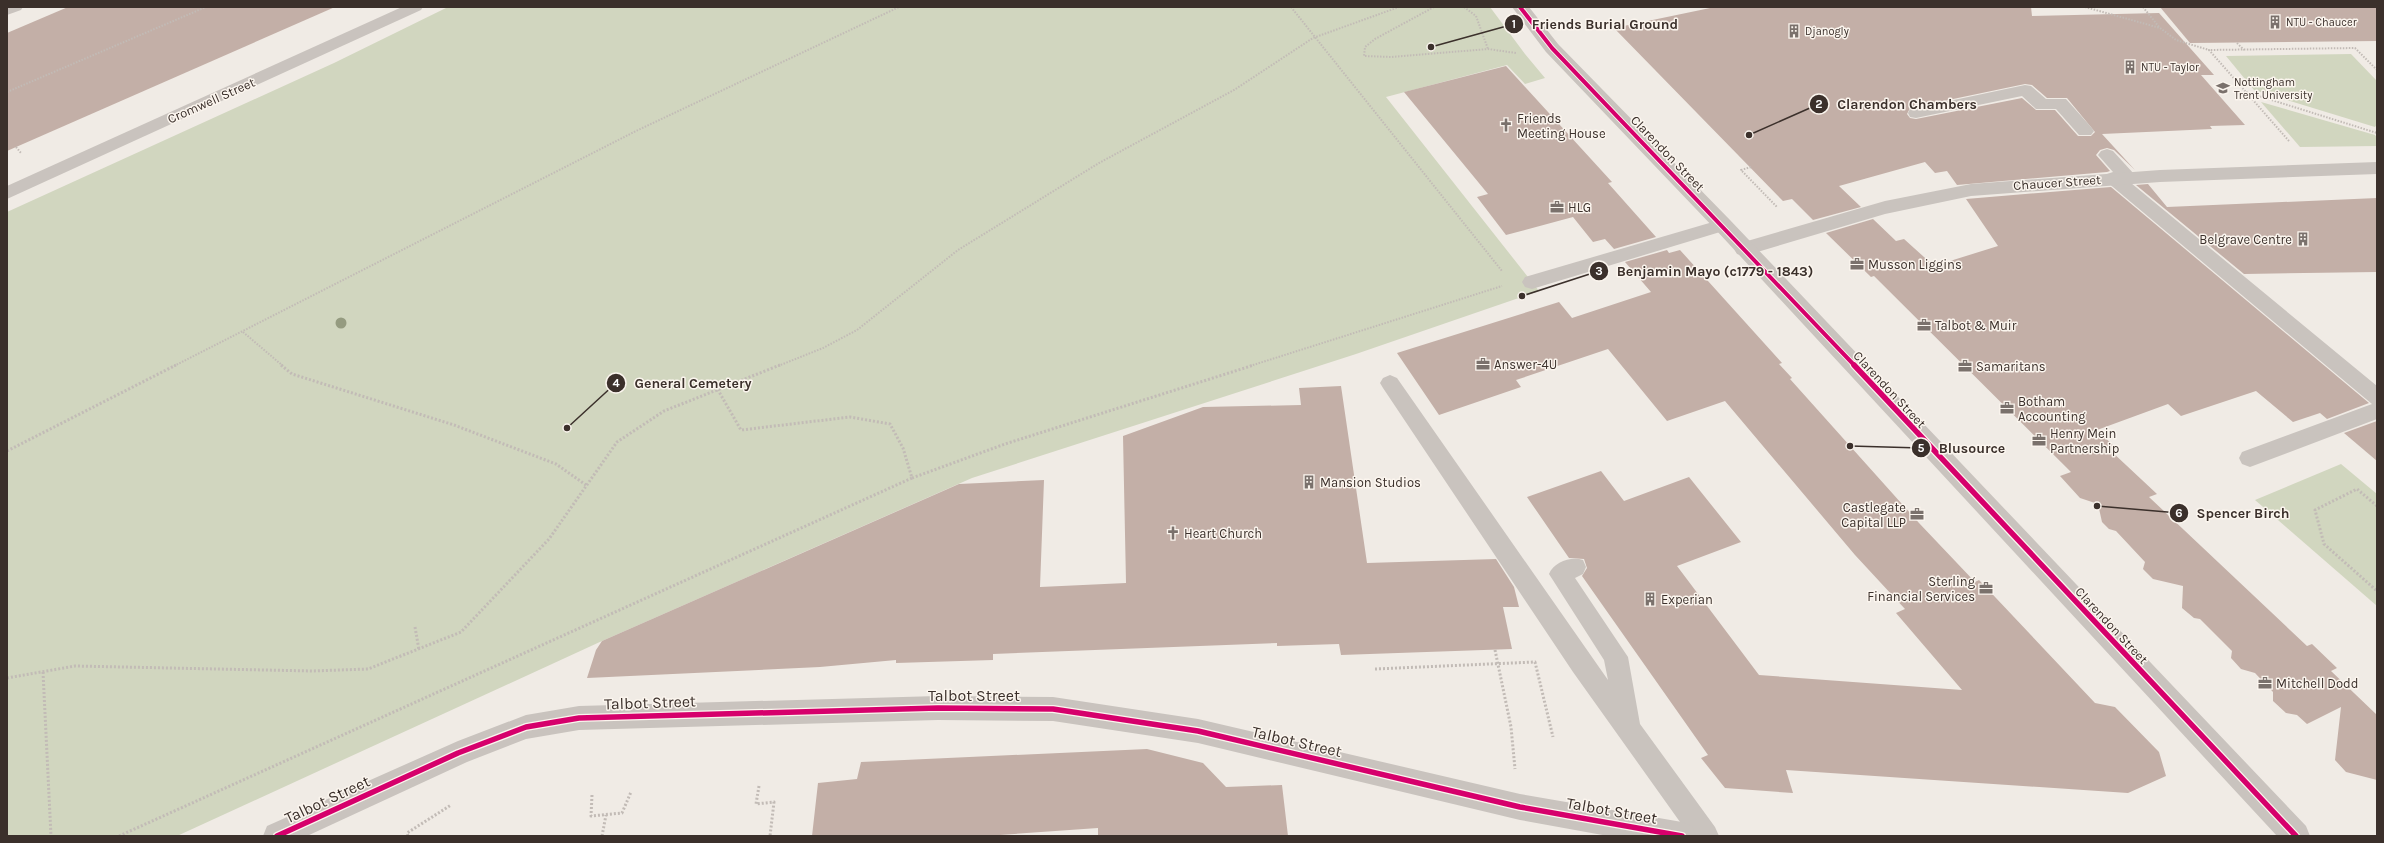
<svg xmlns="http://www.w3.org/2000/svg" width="2384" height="843" font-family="Karla,sans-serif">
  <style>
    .green { fill: #d1d6bf }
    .building { fill: #c3afa7; fill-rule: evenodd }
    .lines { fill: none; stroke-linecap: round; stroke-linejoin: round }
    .path-far1 { stroke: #c2bbb6; stroke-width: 2; stroke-dasharray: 1.5 1.5; stroke-linecap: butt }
    .path { stroke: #c2bbb6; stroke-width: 3; stroke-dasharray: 2 2; stroke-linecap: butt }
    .service { fill: #c9c3be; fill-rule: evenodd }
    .minor { fill: #c9c3be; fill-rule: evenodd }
    .tertiary { fill: #c9c3be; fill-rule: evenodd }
    .cycleway-far1-casing { stroke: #fbf5ee; stroke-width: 6 }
    .cycleway-casing { stroke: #fbf5ee; stroke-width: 8 }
    .cycleway-far1 { stroke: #d6006c; stroke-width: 4 }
    .cycleway { stroke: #d6006c; stroke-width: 5.5 }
    .tree { fill: #959b80 }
    .labels { text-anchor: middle; stroke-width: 3; stroke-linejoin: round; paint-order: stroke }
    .far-poi-label { font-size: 11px; fill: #3b302b; stroke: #fbf5ee; text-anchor: start }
    .street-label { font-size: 13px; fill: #3b302b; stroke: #fbf5ee }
    .poi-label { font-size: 13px; fill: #3b302b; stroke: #fbf5ee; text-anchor: start }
    .near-street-label { font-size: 16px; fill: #3b302b; stroke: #fbf5ee }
    .leader { fill: none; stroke: #3b302b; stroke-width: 1.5 }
    .callout-dot { fill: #3b302b; stroke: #fbf5ee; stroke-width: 1.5 }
    .mark-label { font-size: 12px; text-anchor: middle; font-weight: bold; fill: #fff }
    .callout-label { font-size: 14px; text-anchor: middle; font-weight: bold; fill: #3b302b; stroke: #fbf5ee; stroke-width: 3; stroke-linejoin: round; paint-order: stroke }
  </style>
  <rect width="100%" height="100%" fill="#f0ebe5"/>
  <g class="green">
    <polygon points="448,7 1490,7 1525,54 1545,78 1525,84 1507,65 1386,97 1539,291 1356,354 972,478 602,641 177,836 7,836 7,212 334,63"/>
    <polygon points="2351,54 2377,81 2377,124 2375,127 2254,90 2226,56"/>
    <polygon points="2261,102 2375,135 2377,138 2377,146 2300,147"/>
    <polygon points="2341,464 2377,494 2377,606 2255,500"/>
  </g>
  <g class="building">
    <polygon points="68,7 335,7 7,151 7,33"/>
    <path d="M1715 7H2031L2032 16 2159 13 2214 75H2201L2245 125 2210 126 2212 129 2102 134 2135 170 2114 150 2107 148 2100 150 2096 155 2110 171 2107 172 1957 185 1947 171 1935 173 1925 162 1839 186 1861 207 1813 220 1792 199 1783 201 1614 28ZM2025 84 2032 85 2047 98H2067L2095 132 2091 136H2078L2055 110H2036L2022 98 1916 119 1910 118 1907 114 1910 108Z"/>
    <polygon points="2160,7 2377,7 2377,41 2190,43"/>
    <polygon points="1506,66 1612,182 1608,183 1656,237 1614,249 1605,239 1593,242 1573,217 1506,235 1477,197 1488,194 1404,92"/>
    <polygon points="2148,184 2167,207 2377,198 2377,272 2244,274 2136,185"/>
    <polygon points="2111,187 2369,403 2327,419 2320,413 2293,422 2256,391 2181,416 2168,404 2097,430 2117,449 2111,451 2157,494 2149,497 2307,646 2312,644 2337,668 2331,671 2377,715 2377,780 2346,772 2335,760 2341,707 2307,724 2297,715 2286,713 2273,701 2273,692 2255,673 2241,669 2231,658 2232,651 2200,619 2194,618 2182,608 2183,586 2153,579 2143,569 2145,562 2116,531 2109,529 2102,522 2098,504 2080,498 2060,476 2071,472 1874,276 1871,277 1826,233 1873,219 1896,241 1904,239 1934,266 1998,246 1966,199"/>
    <polygon points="1667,250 1669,253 1680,250 1782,363 1779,364 1792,378 1790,379 1919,523 1975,582 1979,580 2095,703 2115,707 2159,752 2166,776 2128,793 1786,770 1793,793 1725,788 1701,758 1708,755 1582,576 1587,568 1584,559 1569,558 1527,497 1601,471 1624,501 1689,477 1741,542 1677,566 1759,675 1962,690 1896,613 1905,609 1855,555 1725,401 1667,421 1608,349 1516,380 1521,387 1439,415 1397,353 1559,302 1572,318 1651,292 1625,262"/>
    <polygon points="1341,386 1367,563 1496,559 1514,587 1519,607 1503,607 1512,649 1341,655 1339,644 1277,646 1277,643 993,654 993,660 896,663 896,660 820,667 587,678 596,650 602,641 959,484 1044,480 1040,587 1126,583 1123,436 1203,407 1301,405 1299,388"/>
    <polygon points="2377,421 2377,461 2344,433"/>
    <polygon points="1147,749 1203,763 1226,787 1282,785 1288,836 1098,836 1098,828 986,836 812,836 818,783 857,779 861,762"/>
  </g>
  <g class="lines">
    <g class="path-far1">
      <polyline points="1291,7 1502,271"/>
      <polyline points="1434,7 1375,39 1365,47 1364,56 1391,57 1488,49 1516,53"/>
      <polyline points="1464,7 1476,16 1488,49"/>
      <polyline points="2085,7 2160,28 2176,40 2209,50"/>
      <polyline points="2143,7 2159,27"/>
      <polyline points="2237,43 2244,50"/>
      <polyline points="7,92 206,7"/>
      <polyline points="2246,92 2377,133"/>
      <polyline points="2289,141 2209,50 2355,48 2377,70"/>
      <polyline points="16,147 21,153"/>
      <polyline points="1751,167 1741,170 1777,207"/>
      <polyline points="243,332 283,366"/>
      <polyline points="174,366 636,131 899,7"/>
      <polyline points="778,366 823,348 857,330 958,250 1099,163 1234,90 1313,38 1399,7"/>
      <polyline points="1250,366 1502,286"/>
    </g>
    <g class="path">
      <polyline points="281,365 292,374 454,425 556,464 586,485"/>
      <polyline points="7,451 176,365"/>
      <polyline points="912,478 1005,444 1254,365"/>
      <polyline points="2377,506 2357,489 2315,510 2324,544 2377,591"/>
      <polyline points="415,627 419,650"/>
      <polyline points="1495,650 1511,727 1515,769"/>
      <polyline points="1375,669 1535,662 1553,737"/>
      <polyline points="43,672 51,836"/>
      <polyline points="7,678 75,666 312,671 368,669 461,632 549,539 617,442 664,411 780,365"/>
      <polyline points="759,786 756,804 774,802 770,836"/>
      <polyline points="592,795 591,816 622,813 631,792"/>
      <polyline points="119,836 912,478 903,448 890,424 850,417 741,430 718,390"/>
      <polyline points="408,836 407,833 451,805"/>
      <polyline points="602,836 606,815"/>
    </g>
    <g class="service">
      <polygon points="2025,85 2031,86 2046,99 2066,99 2091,127 2094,131 2091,135 2079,135 2056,109 2036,109 2022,96 1916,118 1910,117 1908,113 1910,109 1916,108"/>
      <polygon points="2107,149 2113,151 2134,174 2137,178 2131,183 2377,386 2377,419 2258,464 2250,467 2242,464 2239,458 2242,452 2372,404 2107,182 2104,178 2107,174 2113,172 2098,155 2101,151"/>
      <polygon points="1723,219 1730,221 1732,225 1730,229 1532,289 1525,287 1522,282 1525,277"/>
      <path d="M1390 375 1397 378 1608 680 1604 660 1549 574C1554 562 1571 556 1583 560L1586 567 1583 574 1575 578 1628 657 1640 724 1715 827 1719 836H1690L1573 672 1383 388 1380 383 1383 378Z"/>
    </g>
    <g class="minor">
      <polygon points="7,7 23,7 21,10 7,15"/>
      <polygon points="402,7 423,7 421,10 7,199 7,186"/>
      <polygon points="2377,162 2377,174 2160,182 1971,196 1885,214 1744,256 1737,254 1734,249 1737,244 1885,201 1971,184 2160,170"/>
    </g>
    <g class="tertiary">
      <polygon points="1512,7 1529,7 1558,44 1730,220 2306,826 2310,836 2277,836 1716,230 1546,52"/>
      <polygon points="938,696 1053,697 1198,719 1520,794 1682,822 1692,826 1696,836 1608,836 1520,820 1198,743 1053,721 938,720 579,730 526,739 467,762 307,836 263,836 267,826 458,741 526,715 579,706"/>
    </g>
    <g class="cycleway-far1-casing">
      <polyline id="cycleway-far1" points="1520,7 1552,48 1855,366"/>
    </g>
    <g class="cycleway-casing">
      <g id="cycleway">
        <polyline points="1854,365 2296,836"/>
        <polyline points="277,836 458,753 526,727 579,718 938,708 1053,709 1198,731 1520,807 1682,836"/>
      </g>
    </g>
    <use href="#cycleway-far1" class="cycleway-far1"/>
    <use href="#cycleway" class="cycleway"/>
  </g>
  <circle class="tree" cx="341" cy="323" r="5.5"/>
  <defs>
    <g id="building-bare" transform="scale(1.08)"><path d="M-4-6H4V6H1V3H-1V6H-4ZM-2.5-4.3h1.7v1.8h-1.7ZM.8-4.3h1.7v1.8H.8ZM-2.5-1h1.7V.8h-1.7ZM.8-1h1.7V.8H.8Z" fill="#7a716c" stroke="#fbf5ee" stroke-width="2.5" paint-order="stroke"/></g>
    <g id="university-bare" transform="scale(1.08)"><path d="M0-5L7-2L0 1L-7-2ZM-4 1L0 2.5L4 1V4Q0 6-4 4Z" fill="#7a716c" stroke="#fbf5ee" stroke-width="2.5" paint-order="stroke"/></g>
    <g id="church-bare" transform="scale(1.08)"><path d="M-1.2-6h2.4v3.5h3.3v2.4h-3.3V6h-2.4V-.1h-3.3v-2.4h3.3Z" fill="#7a716c" stroke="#fbf5ee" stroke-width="2.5" paint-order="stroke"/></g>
    <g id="office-bare" transform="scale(1.08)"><path d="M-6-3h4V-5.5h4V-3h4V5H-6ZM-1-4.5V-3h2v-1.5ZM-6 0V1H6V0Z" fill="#7a716c" stroke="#fbf5ee" stroke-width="2.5" paint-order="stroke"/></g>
  </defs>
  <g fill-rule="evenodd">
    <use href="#building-bare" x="2275" y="22"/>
    <use href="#building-bare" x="1794" y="31"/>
    <use href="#building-bare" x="2130" y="67"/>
    <use href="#university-bare" x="2223" y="88"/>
    <use href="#church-bare" x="1506" y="125"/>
    <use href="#office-bare" x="1557" y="207"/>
    <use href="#building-bare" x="2303" y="239"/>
    <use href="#office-bare" x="1857" y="264"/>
    <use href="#office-bare" x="1924" y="325"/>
    <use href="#office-bare" x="1483" y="364"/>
    <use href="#office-bare" x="1965" y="366"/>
    <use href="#office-bare" x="2007" y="408"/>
    <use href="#office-bare" x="2039" y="440"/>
    <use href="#building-bare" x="1309" y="482"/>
    <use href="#office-bare" x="1917" y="514"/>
    <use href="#church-bare" x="1173" y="533"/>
    <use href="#office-bare" x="1986" y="588"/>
    <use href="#building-bare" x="1650" y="599"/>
    <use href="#office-bare" x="2265" y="683"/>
  </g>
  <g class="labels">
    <g class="far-poi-label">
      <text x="2286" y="26">NTU - Chaucer</text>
      <text x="1805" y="35">Djanogly</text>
      <text x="2141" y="71">NTU - Taylor</text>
      <text x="2234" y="86">Nottingham<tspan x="2234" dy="13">Trent University</tspan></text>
    </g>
    <g class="street-label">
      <text transform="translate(211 100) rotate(-24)" y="5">Cromwell Street</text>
      <text transform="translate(1668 153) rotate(46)" y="5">Clarendon Street</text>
      <text transform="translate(2057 182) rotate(-4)" y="5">Chaucer Street</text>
      <text transform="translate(1890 389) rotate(47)" y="5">Clarendon Street</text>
      <text transform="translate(2112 625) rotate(47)" y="5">Clarendon Street</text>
    </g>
    <g class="poi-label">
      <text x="1517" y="123">Friends<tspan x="1517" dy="15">Meeting House</tspan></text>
      <text x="1568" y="212">HLG</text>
      <text x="2292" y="244" text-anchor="end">Belgrave Centre</text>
      <text x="1868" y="269">Musson Liggins</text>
      <text x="1935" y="330">Talbot &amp; Muir</text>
      <text x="1494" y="369">Answer-4U</text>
      <text x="1976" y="371">Samaritans</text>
      <text x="2018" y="406">Botham<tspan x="2018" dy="15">Accounting</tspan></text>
      <text x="2050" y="438">Henry Mein<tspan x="2050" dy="15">Partnership</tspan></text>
      <text x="1320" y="487">Mansion Studios</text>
      <text x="1906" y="512" text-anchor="end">Castlegate<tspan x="1906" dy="15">Capital LLP</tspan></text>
      <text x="1184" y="538">Heart Church</text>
      <text x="1975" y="586" text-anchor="end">Sterling<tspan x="1975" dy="15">Financial Services</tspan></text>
      <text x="1661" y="604">Experian</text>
      <text x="2276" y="688">Mitchell Dodd</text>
    </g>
    <g class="near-street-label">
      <text x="974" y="701">Talbot Street</text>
      <text transform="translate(650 702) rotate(-2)" y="6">Talbot Street</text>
      <text transform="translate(1297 741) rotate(13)" y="6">Talbot Street</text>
      <text transform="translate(327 799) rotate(-25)" y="6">Talbot Street</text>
      <text transform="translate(1612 810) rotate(10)" y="6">Talbot Street</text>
    </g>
  </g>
  <path class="leader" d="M1431 47L1514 24M1749 135L1819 104M1522 296L1599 271M567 428L616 383M1850 446L1921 448M2097 506L2179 513"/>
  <g class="callout-dot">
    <circle cx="1431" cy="47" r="4"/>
    <circle cx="1749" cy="135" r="4"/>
    <circle cx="1522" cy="296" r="4"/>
    <circle cx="567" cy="428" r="4"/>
    <circle cx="1850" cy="446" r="4"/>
    <circle cx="2097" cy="506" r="4"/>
    <circle cx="1514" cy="24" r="10"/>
    <circle cx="1819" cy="104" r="10"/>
    <circle cx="1599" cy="271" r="10"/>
    <circle cx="616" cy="383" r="10"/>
    <circle cx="1921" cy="448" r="10"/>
    <circle cx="2179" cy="513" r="10"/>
  </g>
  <g class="mark-label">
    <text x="1514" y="28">1</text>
    <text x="1819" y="108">2</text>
    <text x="1599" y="275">3</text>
    <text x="616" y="387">4</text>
    <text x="1921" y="452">5</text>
    <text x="2179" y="517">6</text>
  </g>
  <g class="callout-label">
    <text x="1605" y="29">Friends Burial Ground</text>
    <text x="1907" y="109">Clarendon Chambers</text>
    <text x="1715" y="276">Benjamin Mayo (c1779 - 1843)</text>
    <text x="693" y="388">General Cemetery</text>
    <text x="1972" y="453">Blusource</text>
    <text x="2243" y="518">Spencer Birch</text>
  </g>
  <rect width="2384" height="843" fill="none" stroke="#3b302b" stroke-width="16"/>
</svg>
